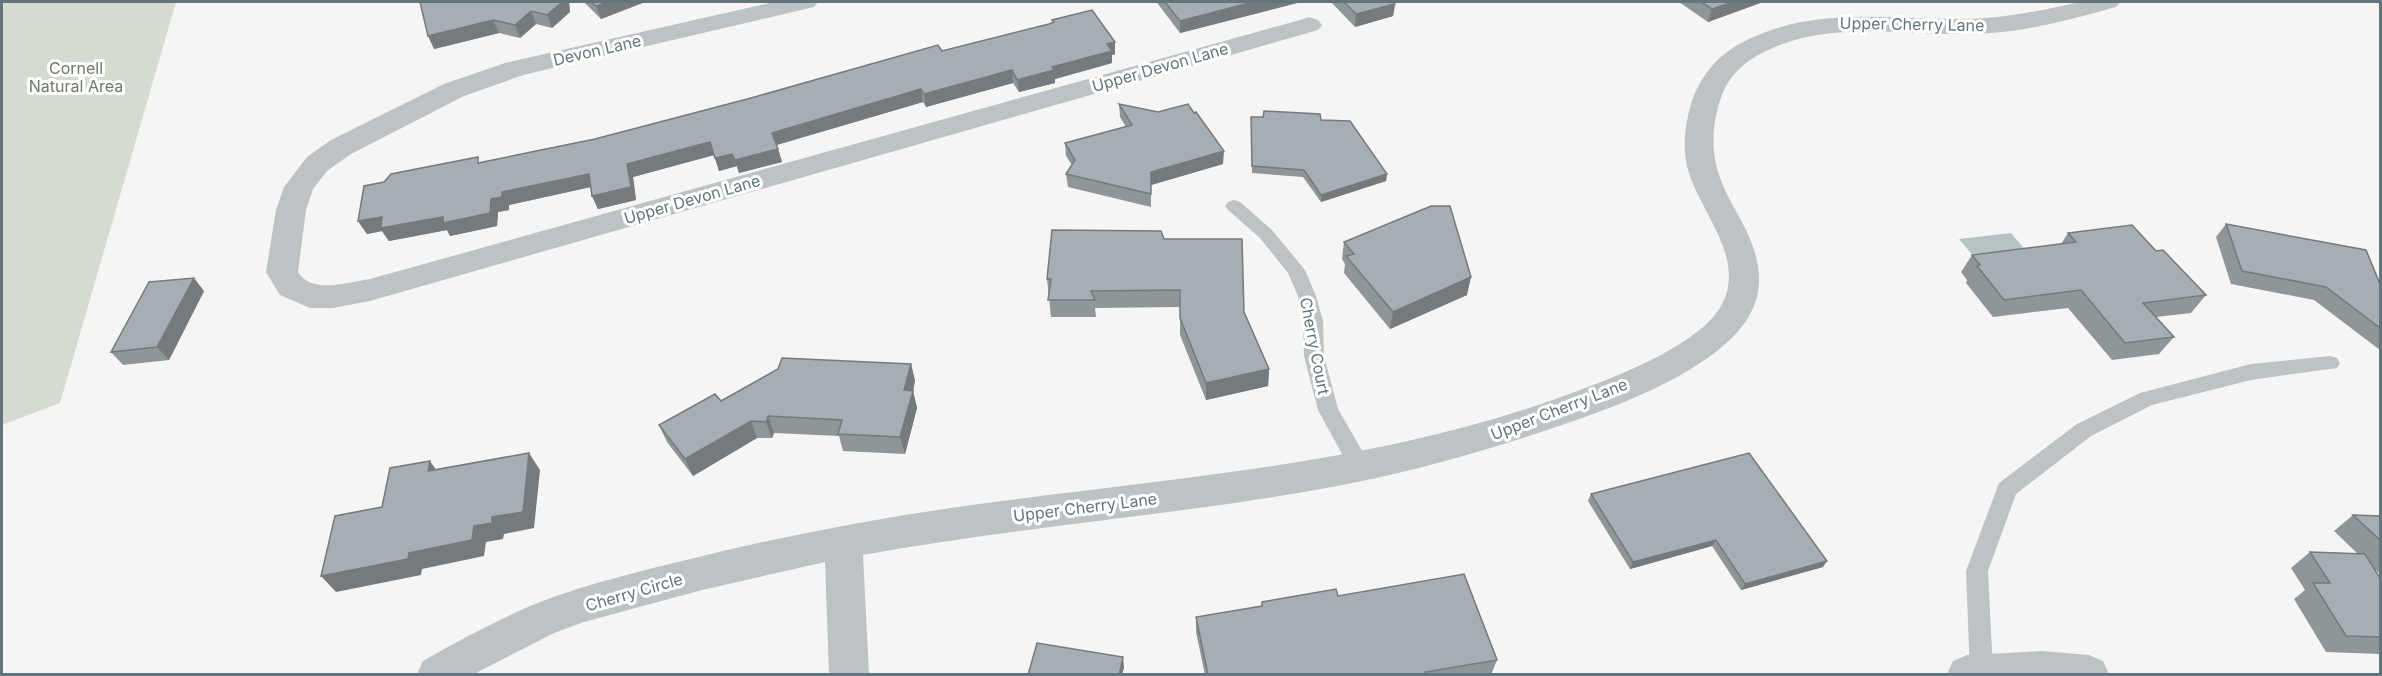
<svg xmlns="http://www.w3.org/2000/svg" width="2382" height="676" font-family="Inter,sans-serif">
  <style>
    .green { fill: #d6dbd2 }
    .water { fill: #b5c3c5 }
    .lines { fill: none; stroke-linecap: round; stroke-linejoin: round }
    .lane { fill: #bdc2c4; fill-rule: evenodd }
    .street { fill: #bdc2c4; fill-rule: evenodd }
    .wall { fill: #8e9699 }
    .shaded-wall { fill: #747a7d }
    .building { fill: #a5aeb2; stroke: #747a7d; stroke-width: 1.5 }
    .labels { text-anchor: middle; stroke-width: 6; stroke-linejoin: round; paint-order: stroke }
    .street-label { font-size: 16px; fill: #63757c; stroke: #fff }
    .park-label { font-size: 16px; fill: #6d7a65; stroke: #fff }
  </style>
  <rect width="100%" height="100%" fill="#f6f5f3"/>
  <polygon class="green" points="2,2 176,2 60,403 2,425"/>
  <polygon class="water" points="2011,233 2028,253 1976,259 1959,239"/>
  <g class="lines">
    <g class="lane">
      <polygon points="1234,200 1240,202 1272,230 1305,270 1316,296 1323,321 1324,356 1338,409 1372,468 1369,474 1361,477 1353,474 1318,410 1304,356 1303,321 1298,296 1288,273 1260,238 1228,210 1225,206 1228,202"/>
      <polygon points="2330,356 2337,358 2340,363 2337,368 2251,380 2152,405 2091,436 2016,494 1988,571 1993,672 1992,674 1970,674 1966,571 1999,483 2077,424 2140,393 2251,364"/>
    </g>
    <g class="street">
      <path d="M774 2H818L814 7 523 75 464 96 351 154 327 171 313 189 306 210 298 272C312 295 348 282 370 279L1300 20 1309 17 1318 20 1322 25 1318 30 370 301 333 308H310L280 295 266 272 276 210 284 187 307 157 331 140 444 84 505 63Z"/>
      <path d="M2079 2H2120L2116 7C2075 18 2034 30 1991 33 1914 39 1836 16 1764 52 1747 60 1732 73 1724 90 1714 113 1710 143 1717 168 1722 188 1734 207 1744 226 1770 277 1763 315 1717 351 1668 389 1603 411 1544 431 1481 452 1417 470 1352 483 1190 515 1025 525 863 555L869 674H829L825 562 702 590 584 622 554 633 474 674H417L423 661C457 641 494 622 530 606 592 581 659 567 723 551 818 529 913 512 1010 500 1203 475 1397 460 1580 390 1621 375 1705 342 1723 302 1745 257 1700 212 1688 170 1682 148 1685 123 1692 101 1701 75 1719 54 1743 42 1812 6 1886 19 1960 19 2001 19 2040 11 2079 2Z"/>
      <polygon points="2042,651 2089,655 2103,661 2109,674 1947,674 1953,661 1967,655"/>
    </g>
  </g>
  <g class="wall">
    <polygon points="420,2 569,2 570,12 552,28 536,24 520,38 499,33 434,49"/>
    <polygon points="584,2 645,2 601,19"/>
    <polygon points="1157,2 1301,2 1180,33 1158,4"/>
    <polygon points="1331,2 1393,2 1395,4 1393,16 1355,27"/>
    <polygon points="1679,2 1763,2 1708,22"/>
    <polygon points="1052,20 1115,54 1112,55 1112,63 1055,79 1055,83 1019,92 1013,83 926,107 923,102 777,145 782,162 739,173 737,166 719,171 714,155 633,177 636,200 598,209 592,196 591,187 509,205 509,210 498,212 497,226 450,236 447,230 389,241 382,231 367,234 358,221 384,182 595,139 1049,24 1053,23"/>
    <polygon points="1119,104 1223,164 1151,185 1151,207 1068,187 1066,174 1072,165 1066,156 1065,143 1126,127 1120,117"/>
    <polygon points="1251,117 1321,120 1387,174 1386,181 1321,202 1303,177 1252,173"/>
    <polygon points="2226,224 2380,284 2380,350 2314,300 2231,284 2216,237"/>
    <polygon points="2068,233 2156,251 2206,295 2191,313 2156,317 2174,337 2159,354 2112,360 2068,308 1993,317 1966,283 1967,280 1961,272 1972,255 2061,244"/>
    <polygon points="1164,239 1244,312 1269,369 1268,386 1206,400 1180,335 1180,307 1095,308 1096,317 1051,317 1047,279"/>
    <polygon points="1344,242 1467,295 1390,329 1344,273 1345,264 1342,259"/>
    <polygon points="204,291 169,360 123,365 111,352"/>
    <polygon points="911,364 915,381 913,391 917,408 905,454 843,451 839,436 774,433 772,438 757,438 693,476 667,442 659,425 721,401"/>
    <polygon points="1591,494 1823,567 1741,590 1712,546 1630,569 1588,501"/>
    <polygon points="2353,515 2380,516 2380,574 2374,568 2380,578 2380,654 2326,652 2294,599 2305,590 2291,568 2310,552 2358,554 2334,531"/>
    <polygon points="1338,596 1497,660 1491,675 1205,675 1196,632 1196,617 1261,606 1262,602"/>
  </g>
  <g class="shaded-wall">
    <polygon points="562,2 569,2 570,12 552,28 547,15"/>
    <polygon points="608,2 645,2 601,19 596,6"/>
    <polygon points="1253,2 1301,2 1180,33 1180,21"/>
    <polygon points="1733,2 1763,2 1708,22 1712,9"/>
    <polygon points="1395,4 1393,16 1355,27 1356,14"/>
    <polygon points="531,11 536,24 520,38 515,25"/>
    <polygon points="493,20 499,33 434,49 428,36"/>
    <polygon points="1115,42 1115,54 1112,55 1112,63 1055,79 1055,83 1019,92 1017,80 1052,67 1107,44"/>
    <polygon points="1012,70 1013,83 926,107 924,94"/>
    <polygon points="921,89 923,102 776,145 772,133"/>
    <polygon points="710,142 714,155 633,177 636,200 598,209 592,196 627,164"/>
    <polygon points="778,149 782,162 739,173 735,160"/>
    <polygon points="1224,151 1223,164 1151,185 1151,207 1151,172"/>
    <polygon points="732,154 737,166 719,171 715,158"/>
    <polygon points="589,174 595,186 509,205 509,210 498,212 497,226 450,236 447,230 389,241 382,231 367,234 358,221 382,217 443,217 491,199 502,192"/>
    <polygon points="1387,174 1386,181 1321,202 1321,195"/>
    <polygon points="1471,277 1467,295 1390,329 1393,312"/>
    <polygon points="194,278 204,291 169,360 157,347"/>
    <polygon points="911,364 915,381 913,391 917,408 905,454 900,437 904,390"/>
    <polygon points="1269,369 1268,386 1206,400 1206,383"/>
    <polygon points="768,416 774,433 772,438 766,422"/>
    <polygon points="751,421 757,438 693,476 685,459"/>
    <polygon points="529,453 540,470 534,528 504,534 503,539 486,542 484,556 422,569 421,575 336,592 321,576 409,553 474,526 492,517"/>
    <polygon points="430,461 442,478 428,471"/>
    <polygon points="1716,540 1712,546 1630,569 1633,562"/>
    <polygon points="1827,561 1823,567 1741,590 1745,584"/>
    <polygon points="1123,657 1124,668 1122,675 1119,675"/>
  </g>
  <g class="building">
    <polygon points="420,2 562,2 547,15 531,11 515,25 493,20 428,36"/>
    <polygon points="591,2 608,2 596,6"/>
    <polygon points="1165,2 1253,2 1180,21"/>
    <polygon points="1344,2 1393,2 1395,4 1356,14"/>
    <polygon points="1701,2 1733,2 1712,9"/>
    <polygon points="1092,10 1115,42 1107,44 1112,51 1052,67 1054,70 1017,80 1012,70 924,94 921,89 772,133 778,149 735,160 732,154 715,158 710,142 627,164 631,187 592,196 589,174 502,192 502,197 491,199 490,213 443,223 443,217 381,228 382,217 358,221 364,186 384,182 391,174 478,157 478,163 595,139 751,98 938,45 942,51 1049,24 1054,22 1052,20"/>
    <polygon points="1119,104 1158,112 1188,104 1194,113 1196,112 1224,151 1151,172 1151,194 1066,174 1075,160 1065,143 1132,125"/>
    <polygon points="1264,111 1320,114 1321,120 1350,121 1387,174 1321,195 1304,170 1252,166 1251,117 1263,117"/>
    <polygon points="1431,206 1450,206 1471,277 1393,312 1346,256 1354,254 1344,242"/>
    <polygon points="2226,224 2366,250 2380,284 2380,328 2326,287 2242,271"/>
    <polygon points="2132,225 2156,251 2163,250 2206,295 2143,303 2174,337 2125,343 2081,290 2004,300 1977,266 1980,265 1972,255 2076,242 2068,233"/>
    <polygon points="1052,230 1161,231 1164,239 1242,239 1244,312 1269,369 1206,383 1180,318 1180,290 1091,291 1095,300 1048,300 1051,279 1047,279"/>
    <polygon points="194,278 157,347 111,352 149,282"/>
    <polygon points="782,358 911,364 904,390 913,391 900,437 838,434 842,420 768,416 766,422 751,421 685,459 659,425 715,394 721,401 778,369"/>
    <polygon points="529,453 523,512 492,517 492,523 474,526 472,540 409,553 408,559 321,576 335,516 382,507 390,468 430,461 428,471"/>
    <polygon points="1749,453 1827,561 1745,584 1716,540 1633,562 1591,494"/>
    <polygon points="2353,515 2380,516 2380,540"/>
    <polygon points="2310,552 2365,554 2380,578 2380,637 2346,636 2313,583 2330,583"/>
    <polygon points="1464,574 1497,660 1425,672 1426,675 1208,675 1196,617 1262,606 1262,602 1336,589 1338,596"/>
    <polygon points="1037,643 1123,657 1119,675 1028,675"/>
  </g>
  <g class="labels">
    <g class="street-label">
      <text transform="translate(1912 24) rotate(1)" y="6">Upper Cherry Lane</text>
      <text transform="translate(597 50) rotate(-13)" y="6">Devon Lane</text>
      <text transform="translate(1160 67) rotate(-16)" y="6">Upper Devon Lane</text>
      <text transform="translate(692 199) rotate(-16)" y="6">Upper Devon Lane</text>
      <text transform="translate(1315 346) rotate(79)" y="6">Cherry Court</text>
      <text transform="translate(1559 409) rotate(-21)" y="6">Upper Cherry Lane</text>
      <text transform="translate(1085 507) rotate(-7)" y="6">Upper Cherry Lane</text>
      <text transform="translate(634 592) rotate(-16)" y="6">Cherry Circle</text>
    </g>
    <g class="park-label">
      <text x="76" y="74">Cornell<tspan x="76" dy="18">Natural Area</tspan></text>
    </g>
  </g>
  <rect width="2382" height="676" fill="none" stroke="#63757c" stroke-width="6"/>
</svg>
